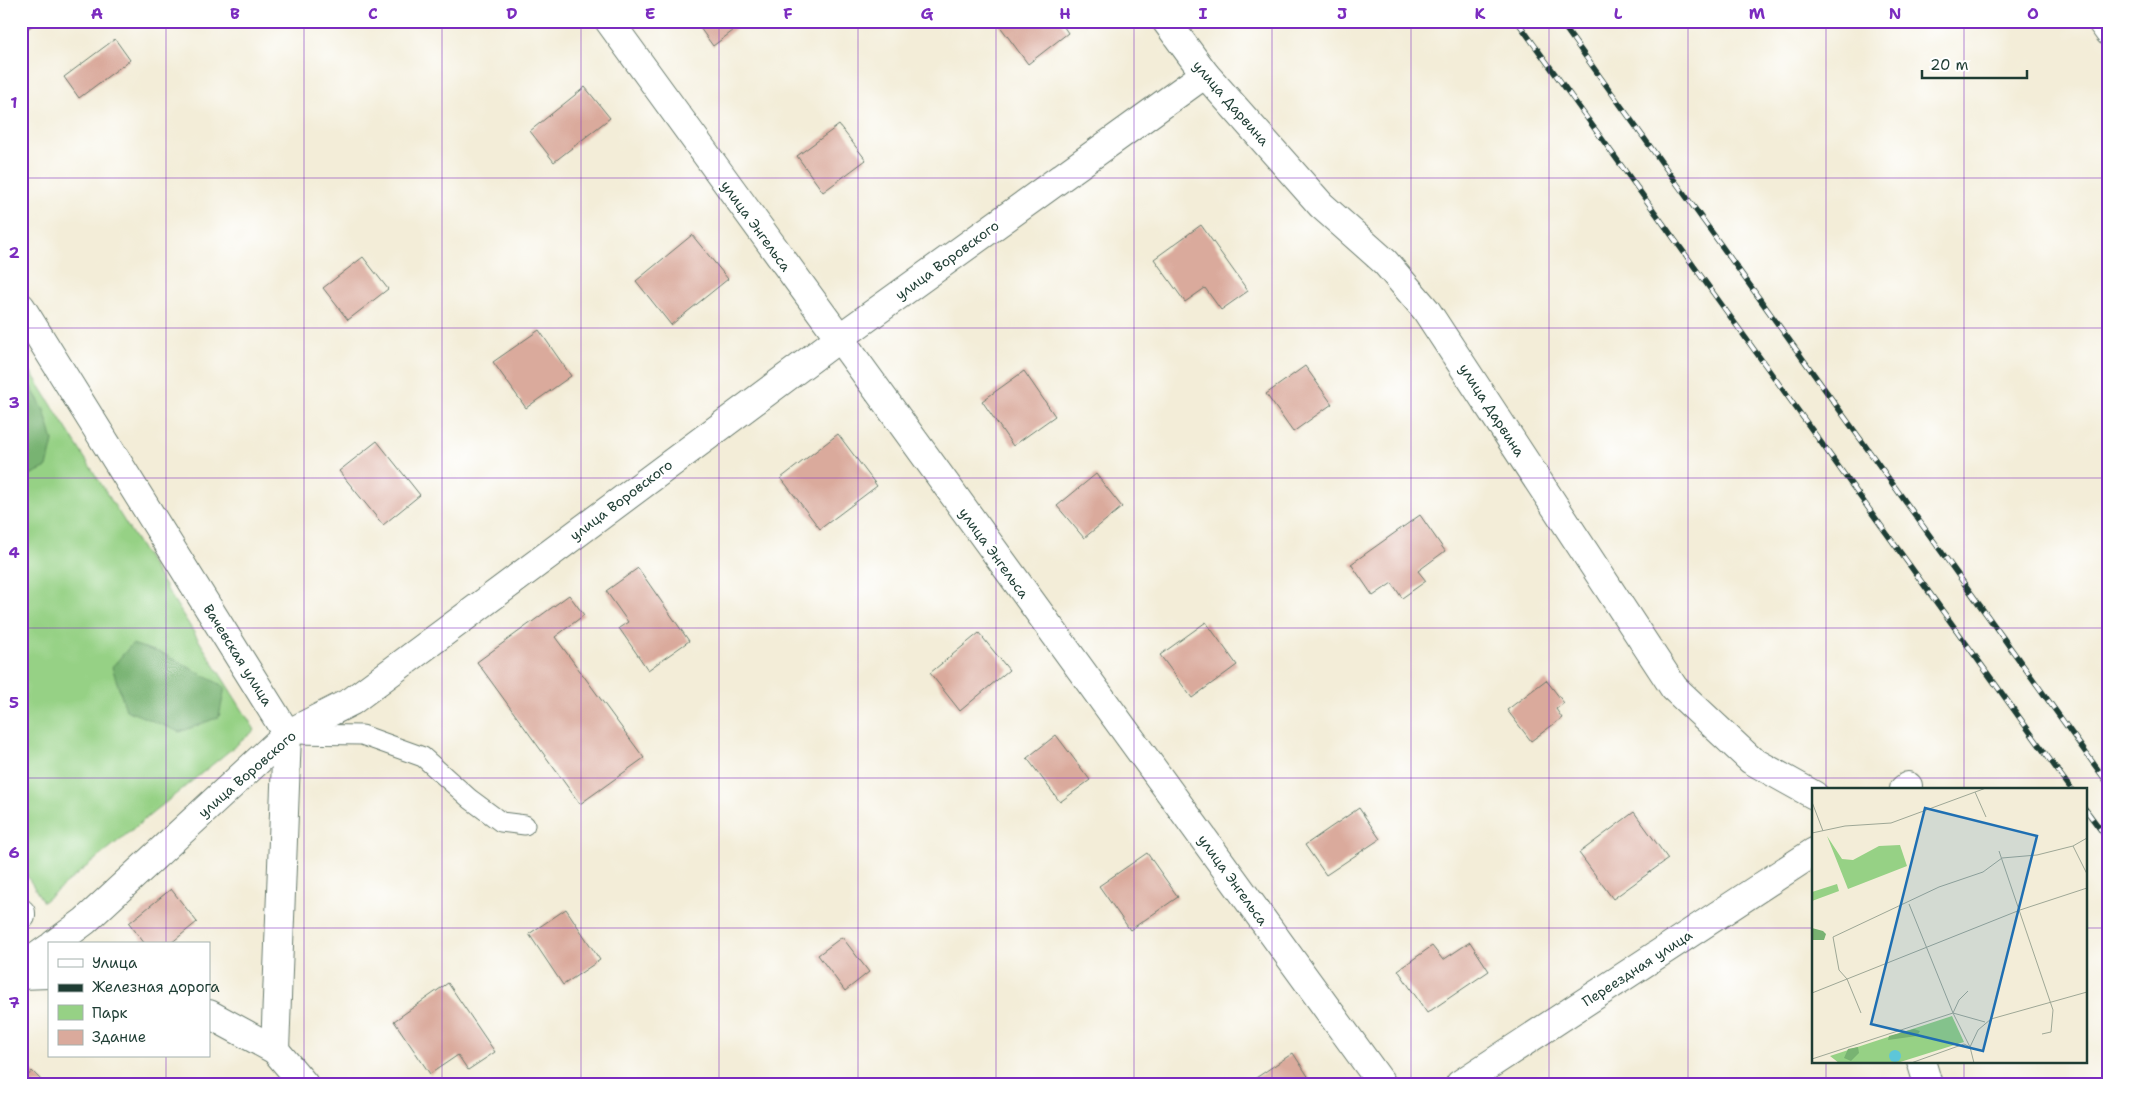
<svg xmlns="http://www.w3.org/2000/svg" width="2130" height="1105" font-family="'Shantell Sans',sans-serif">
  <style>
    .green { fill: #96d185; stroke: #5a875c }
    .forest { fill: #78b372; stroke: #4c7853 }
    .building { fill: #daaa9c }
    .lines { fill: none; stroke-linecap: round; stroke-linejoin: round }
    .lane-casing { stroke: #697b6d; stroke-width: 21 }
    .street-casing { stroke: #697b6d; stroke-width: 30 }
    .secondary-casing { stroke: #697b6d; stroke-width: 30 }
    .lane { stroke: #fff; stroke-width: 19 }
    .street { stroke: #fff; stroke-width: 28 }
    .secondary { stroke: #fff; stroke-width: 28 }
    .rail-casing { stroke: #1f3d34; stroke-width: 5.5 }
    .rail { stroke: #fff; stroke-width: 4; stroke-dasharray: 11; stroke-linecap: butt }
    .grid { fill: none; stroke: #7b2cbf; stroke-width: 1; stroke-opacity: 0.55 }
    .labels { text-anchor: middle; stroke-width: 5; stroke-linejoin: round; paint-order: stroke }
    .street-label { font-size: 14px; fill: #1f3d34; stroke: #fff }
    .inset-road { fill: none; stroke: #9ea796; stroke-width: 1 }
    .view { fill: #1f6fb2; fill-opacity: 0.15; stroke: #1f6fb2; stroke-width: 2.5 }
    .inset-edge { fill: none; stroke: #1f3d34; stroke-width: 2.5 }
    .neatline { fill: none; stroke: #7b2cbf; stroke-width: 2 }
    .grid-label { font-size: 16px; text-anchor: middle; font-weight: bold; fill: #7b2cbf }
  </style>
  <rect width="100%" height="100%" fill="#fff"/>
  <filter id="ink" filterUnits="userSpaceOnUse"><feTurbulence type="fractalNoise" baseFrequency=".02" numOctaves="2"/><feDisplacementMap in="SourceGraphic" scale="10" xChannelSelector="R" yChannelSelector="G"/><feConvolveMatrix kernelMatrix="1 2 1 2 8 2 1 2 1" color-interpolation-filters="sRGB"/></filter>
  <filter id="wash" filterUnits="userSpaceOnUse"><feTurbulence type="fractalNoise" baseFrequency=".0096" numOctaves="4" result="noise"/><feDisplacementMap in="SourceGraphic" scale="20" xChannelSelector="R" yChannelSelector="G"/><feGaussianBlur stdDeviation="1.12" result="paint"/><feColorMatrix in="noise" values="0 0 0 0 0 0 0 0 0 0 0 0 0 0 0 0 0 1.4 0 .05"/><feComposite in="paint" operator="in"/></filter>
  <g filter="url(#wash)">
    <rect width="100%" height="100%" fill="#f3edd8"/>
    <polygon class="green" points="21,356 255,730 43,902 21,866"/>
    <g class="forest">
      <polygon points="21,370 44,410 53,441 47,467 23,478"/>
      <polygon points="132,644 164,654 225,687 219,717 180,732 126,710 112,667"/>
    </g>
    <g id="blocks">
      <g class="building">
        <polygon points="21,21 39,21 21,33"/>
        <polygon points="695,21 746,21 713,46"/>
        <polygon points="1005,21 1060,21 1068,33 1028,64 999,25"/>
        <polygon points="115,39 130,60 79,98 64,77"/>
        <polygon points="585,87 610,118 554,162 530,131"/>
        <polygon points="839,125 866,160 823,192 797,156"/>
        <polygon points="1201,225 1248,291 1221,310 1205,288 1185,302 1154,259"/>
        <polygon points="692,235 728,279 671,325 636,281"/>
        <polygon points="363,257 388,289 348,320 323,288"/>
        <polygon points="539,330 571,376 526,408 493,362"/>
        <polygon points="1305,366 1332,404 1293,432 1266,394"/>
        <polygon points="1024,371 1055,416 1013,446 982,401"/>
        <polygon points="838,434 877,486 820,529 781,478"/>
        <polygon points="377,441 420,495 383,525 339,471"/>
        <polygon points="1096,474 1122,507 1084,538 1057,506"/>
        <polygon points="1420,515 1445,551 1418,571 1426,581 1402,598 1392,583 1373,596 1351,564"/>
        <polygon points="638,568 689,641 648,670 619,628 628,622 606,591"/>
        <polygon points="569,595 584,615 555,637 644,758 580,804 477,662"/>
        <polygon points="1206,622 1237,665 1192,698 1160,655"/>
        <polygon points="979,633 1009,670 960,711 930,673"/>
        <polygon points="1546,680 1564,703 1556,709 1562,718 1531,741 1507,710"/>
        <polygon points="1056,735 1090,780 1060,802 1027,758"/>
        <polygon points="1359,808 1380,839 1326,875 1305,845"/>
        <polygon points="1634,812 1668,859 1613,899 1579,853"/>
        <polygon points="1147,853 1178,897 1130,930 1099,886"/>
        <polygon points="171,889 197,922 170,944 145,944 129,923"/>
        <polygon points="566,909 600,960 563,985 529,934"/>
        <polygon points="842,937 869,972 845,991 818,955"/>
        <polygon points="1470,942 1489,971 1427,1013 1398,970 1432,946 1443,960"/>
        <polygon points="448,983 495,1052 468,1070 458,1055 430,1074 394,1021"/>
        <polygon points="1293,1053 1313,1084 1247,1084"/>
        <polygon points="32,1071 45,1084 21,1084"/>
      </g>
    </g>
  </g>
  <g filter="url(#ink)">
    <use href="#blocks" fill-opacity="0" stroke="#697b6d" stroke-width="1"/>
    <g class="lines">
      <g class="lane-casing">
        <polyline id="lane" points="291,734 362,735 423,757 470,799 501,822 525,825"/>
      </g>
      <g class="street-casing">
        <g id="street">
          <polyline points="609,21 1382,1084"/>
          <polyline points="1166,21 1205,74 1321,205 1385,262 1426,310 1674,688 1751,760 1814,795"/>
          <polyline points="21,307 287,734 275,1050"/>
          <polyline points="1904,789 1908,786"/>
          <polyline points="21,913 21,916"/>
          <polyline points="54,944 85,921 287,734 352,701 838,339 1205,74"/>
          <polyline points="21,968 49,948"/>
          <polyline points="21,975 49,974"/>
          <polyline points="209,1014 275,1050 304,1084"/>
          <polyline points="1921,1061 1928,1084"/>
          <polyline points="1460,1084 1814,852"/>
        </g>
      </g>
      <g class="secondary-casing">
        <polyline id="secondary" points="2101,21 2109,32"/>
      </g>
      <use href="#lane" class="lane"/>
      <use href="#street" class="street"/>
      <use href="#secondary" class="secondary"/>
      <g class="rail-casing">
        <g id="rail">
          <polyline points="1517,21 2071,789"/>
          <polyline points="1560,21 2109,785"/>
          <polyline points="2086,810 2109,841"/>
        </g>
      </g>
      <use href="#rail" class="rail"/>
    </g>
  </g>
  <path class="grid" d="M166 21V944M304 21V1084M442 21V1084M581 21V1084M719 21V1084M858 21V1084M996 21V1084M1134 21V1084M1272 21V1084M1411 21V1084M1549 21V1084M1688 21V1084M1826 21V789M1964 21V789M21 178H2109M21 328H2109M21 478H2109M21 628H2109M21 778H2109M21 928H1814M2086 928H2109M166 1056V1084M1826 1061V1084M1964 1061V1084"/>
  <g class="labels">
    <g class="street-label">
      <text transform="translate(1231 103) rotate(49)" y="5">улица Дарвина</text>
      <text transform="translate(756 226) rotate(54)" y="5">улица Энгельса</text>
      <text transform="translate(947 260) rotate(-36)" y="5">улица Воровского</text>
      <text transform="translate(1492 410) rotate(57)" y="5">улица Дарвина</text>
      <text transform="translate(621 500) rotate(-37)" y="5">улица Воровского</text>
      <text transform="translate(994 553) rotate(54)" y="5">улица Энгельса</text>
      <text transform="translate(238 655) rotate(58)" y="5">Вачевская улица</text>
      <text transform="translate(247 774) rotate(-41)" y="5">улица Воровского</text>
      <text transform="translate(1233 880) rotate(54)" y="5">улица Энгельса</text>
      <text transform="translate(1637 968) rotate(-33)" y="5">Переездная улица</text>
    </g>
  </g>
  <g transform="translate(1812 788)">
    <rect width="275" height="275" fill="#f3edd8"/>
    <path d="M15 48 30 71 41 72 67 58 88 57 95 78 36 101ZM25 96 27 103 0 113V104ZM140 228 152 254 85 275H27L18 268Z" fill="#96d185"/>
    <path d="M0 140 11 143 14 146 12 152H0ZM102 241 108 243 105 248 76 252 77 248ZM46 259 47 265 39 273 32 270 36 261Z" fill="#78b372"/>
    <path d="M77 268a6 6 0 1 1 12 0a6 6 0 1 1-12 0Z" fill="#5dc6d9"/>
    <path class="inset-road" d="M163 4 174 29M0 14 11 43M0 45 33 38 79 35 174 0M261 58 275 86M187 63 241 222 239 244 230 246M97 116 141 225 158 259 162 275M0 205 208 122 275 100M49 225 35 191 27 182 21 149 127 99 171 84 190 70 225 67 261 58 275 50M141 225 147 212 156 203M158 259 166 242 179 231 275 204M0 271 141 225 173 234M99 275 152 256 158 259"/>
    <path class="view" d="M113 20 225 48 171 263 59 236Z"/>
    <rect width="275" height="275" class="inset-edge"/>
  </g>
  <rect width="2130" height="1105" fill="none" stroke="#fff" stroke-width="55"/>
  <rect x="48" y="942" width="162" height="115" fill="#ffffff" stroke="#a5b1ae"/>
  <rect x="58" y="959" width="25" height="8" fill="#ffffff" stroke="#a5b1ae"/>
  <text x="92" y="968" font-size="15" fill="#1f3d34">Улица</text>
  <rect x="58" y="984" width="25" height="8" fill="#1f3d34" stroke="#a5b1ae"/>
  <text x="92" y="992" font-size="15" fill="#1f3d34">Железная дорога</text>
  <rect x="58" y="1005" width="25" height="15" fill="#96d185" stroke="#a5b1ae"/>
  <text x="92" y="1018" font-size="15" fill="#1f3d34">Парк</text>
  <rect x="58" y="1030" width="25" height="15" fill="#daaa9c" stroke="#a5b1ae"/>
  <text x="92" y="1042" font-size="15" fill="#1f3d34">Здание</text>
  <path d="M1922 70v8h105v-8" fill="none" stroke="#1f3d34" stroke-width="2.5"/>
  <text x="1930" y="70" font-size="15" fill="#1f3d34" stroke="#ffffff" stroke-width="4" paint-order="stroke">20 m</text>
  <rect x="28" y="28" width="2074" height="1050" class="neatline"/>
  <g class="grid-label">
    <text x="97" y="19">A</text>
    <text x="235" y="19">B</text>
    <text x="373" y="19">C</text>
    <text x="512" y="19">D</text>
    <text x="650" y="19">E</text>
    <text x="788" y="19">F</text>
    <text x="927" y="19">G</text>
    <text x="1065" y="19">H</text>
    <text x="1203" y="19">I</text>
    <text x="1342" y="19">J</text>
    <text x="1480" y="19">K</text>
    <text x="1618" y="19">L</text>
    <text x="1757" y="19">M</text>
    <text x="1895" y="19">N</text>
    <text x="2033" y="19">O</text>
    <text x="14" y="108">1</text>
    <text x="14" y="258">2</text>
    <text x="14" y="408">3</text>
    <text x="14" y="558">4</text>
    <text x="14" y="708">5</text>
    <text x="14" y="858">6</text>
    <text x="14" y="1008">7</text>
  </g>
</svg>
